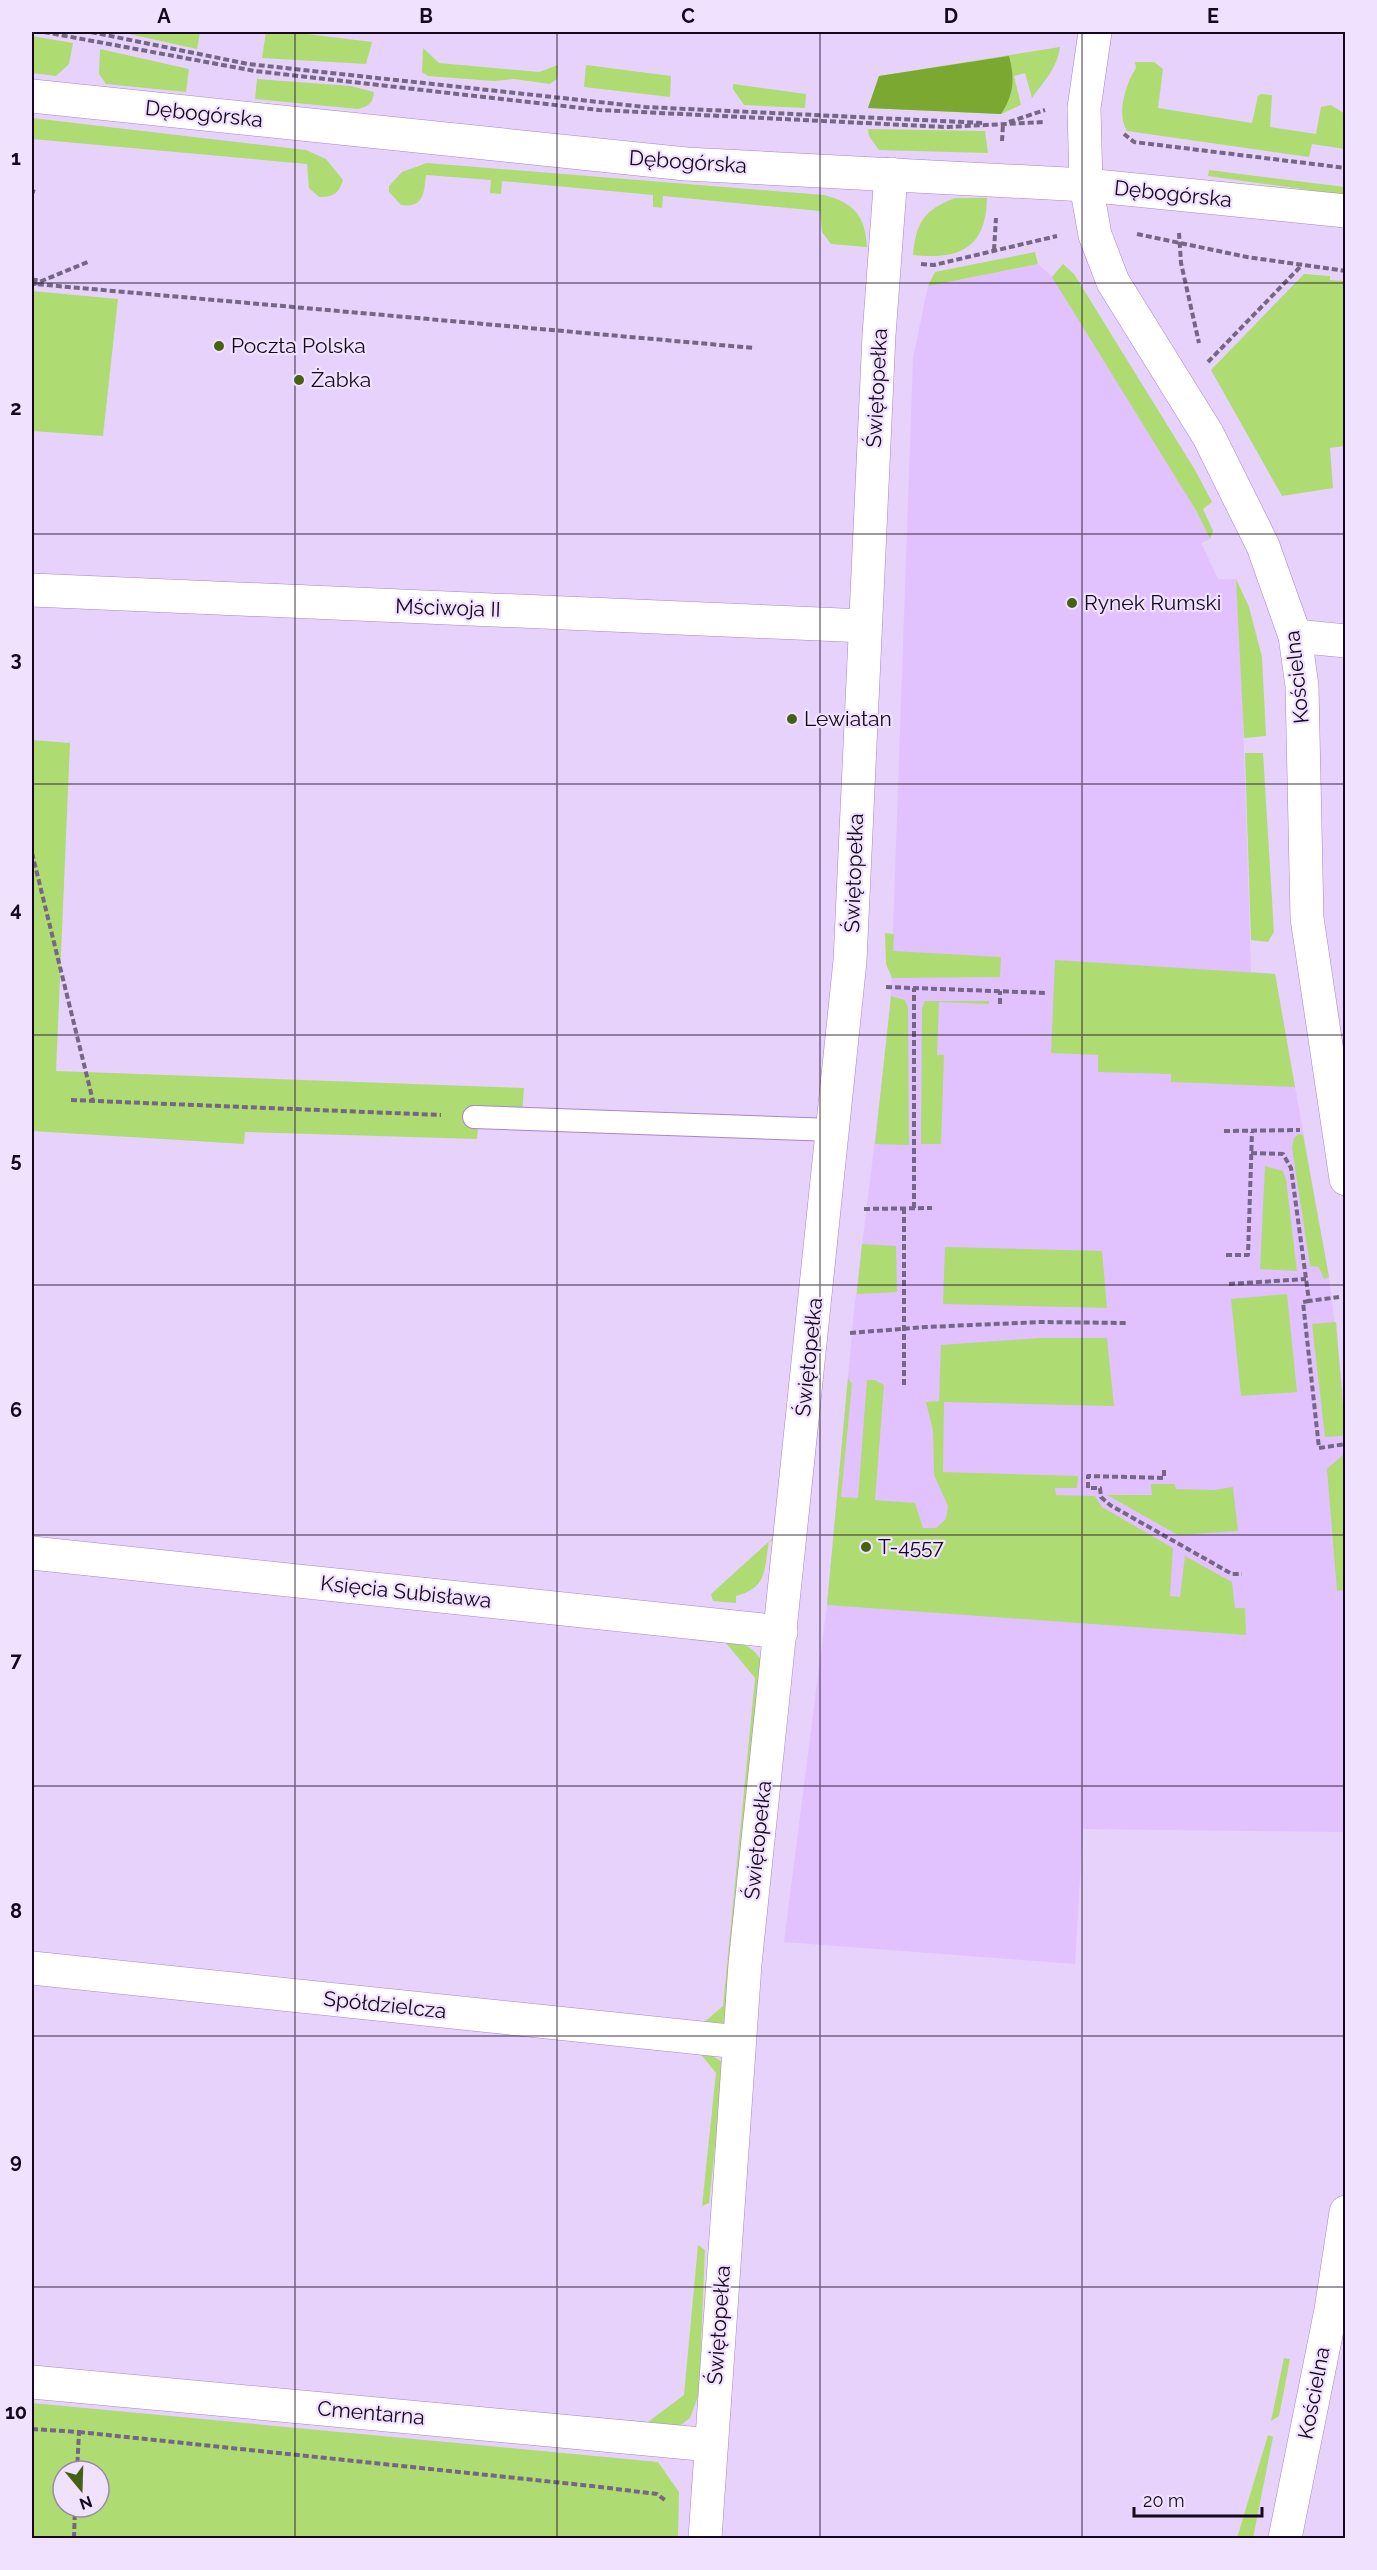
<svg xmlns="http://www.w3.org/2000/svg" width="1377" height="2570" font-family="Raleway,sans-serif">
  <style>
    .built { fill: #e1c2fe }
    .green { fill: #afdb73; fill-rule: evenodd }
    .forest { fill: #7ba831 }
    .lines { fill: none; stroke-linecap: round; stroke-linejoin: round }
    .lane-casing { stroke: #a886c6; stroke-width: 24 }
    .street-casing { stroke: #a886c6; stroke-width: 34 }
    .secondary-casing { stroke: #a886c6; stroke-width: 34 }
    .path { stroke: #766686; stroke-width: 4; stroke-dasharray: 6 3; stroke-linecap: butt }
    .lane { stroke: #fff; stroke-width: 22 }
    .street { stroke: #fff; stroke-width: 33 }
    .secondary { stroke: #fff; stroke-width: 33 }
    .grid { fill: none; stroke: #14071e; stroke-width: 1.5; stroke-opacity: 0.55 }
    .poi-dot { fill: #456214; stroke: #f0e2fe; stroke-width: 2 }
    .labels { text-anchor: middle; stroke-width: 4.5; stroke-linejoin: round; paint-order: stroke }
    .street-label { font-size: 21px; fill: #14071e; stroke: #f0e2fe }
    .poi-label { font-size: 21px; fill: #14071e; stroke: #f0e2fe; text-anchor: start }
    .neatline { fill: none; stroke: #14071e; stroke-width: 2 }
    .grid-label { font-size: 20px; text-anchor: middle; font-weight: bold; fill: #14071e }
  </style>
  <rect width="100%" height="100%" fill="#e6d2fb"/>
  <polygon class="built" points="1038,264 1058,282 1197,512 1210,539 1201,543 1218,579 1236,579 1240,627 1251,972 1275,974 1329,1277 1345,1408 1345,1832 1083,1829 1075,1964 784,1942 827,1605 854,1311 890,1017 913,358 928,286"/>
  <g class="green">
    <polygon points="120,32 200,32 197,49"/>
    <polygon points="266,32 290,32 372,42 366,64 262,58"/>
    <polygon points="32,36 73,43 69,64 56,76 32,73"/>
    <path d="M1060 47C1057 69 1044 81 1032 98L1025 73 1014 76 1021 105 1001 114 868 108 879 76Z"/>
    <polygon points="423,48 439,63 539,72 558,65 557,79 550,84 514,79 494,81 428,76 422,72"/>
    <polygon points="100,49 189,69 186,92 106,84 99,74"/>
    <path d="M1135 62H1154L1163 69 1158 108 1252 123 1258 96 1261 94 1272 95 1270 127 1316 134 1321 107 1331 105 1345 114V149L1312 144 1309 157 1127 131C1116 114 1126 83 1136 68Z"/>
    <polygon points="586,65 671,76 670,97 584,87"/>
    <path d="M257 79 351 86 374 92C373 103 369 106 358 109L255 99Z"/>
    <polygon points="733,84 806,94 805,108 744,105 733,89"/>
    <path d="M32 118 306 150 326 159 343 180C339 194 333 197 319 197L309 188 307 164 32 139Z"/>
    <polygon points="868,129 985,131 988,153 879,150 869,136"/>
    <path d="M427 163 824 195C854 203 865 215 867 247L831 244 822 232 820 211 663 196 662 208 653 207V195L502 181 501 194 490 193 491 180 426 175C424 193 424 208 401 205L389 192V186L402 172Z"/>
    <polygon points="1209,170 1345,187 1345,195 1208,176"/>
    <path d="M955 198H987C986 248 960 260 913 255 916 222 924 210 955 198Z"/>
    <polygon points="1035,252 1038,264 928,286 935,272"/>
    <polygon points="1063,264 1074,274 1195,470 1212,502 1203,509 1213,531 1210,539 1197,512 1052,277"/>
    <polygon points="1304,274 1330,276 1330,280 1345,281 1345,446 1330,448 1333,488 1282,496 1211,370"/>
    <polygon points="32,291 118,299 103,436 32,431"/>
    <polygon points="1236,579 1249,607 1262,657 1266,736 1244,738"/>
    <polygon points="32,740 70,743 56,1071 524,1088 521,1129 478,1128 477,1139 245,1132 244,1144 32,1131"/>
    <polygon points="1245,753 1263,753 1274,932 1268,942 1251,940"/>
    <polygon points="885,933 894,934 893,951 1001,957 1000,977 892,978 886,964"/>
    <polygon points="1055,960 1275,974 1295,1087 1171,1082 1171,1074 1098,1072 1098,1055 1051,1053"/>
    <polygon points="891,996 905,1000 908,1008 909,1145 875,1144"/>
    <polygon points="925,1001 989,1001 989,1004 939,1002 937,1055 944,1055 941,1144 921,1144 922,1008"/>
    <polygon points="1299,1134 1303,1135 1329,1277 1324,1279 1319,1267 1310,1266 1292,1148 1294,1138"/>
    <polygon points="1265,1166 1283,1171 1286,1179 1297,1271 1260,1269"/>
    <polygon points="862,1244 896,1246 897,1292 857,1294"/>
    <polygon points="945,1247 1102,1251 1107,1308 943,1304"/>
    <polygon points="1287,1294 1297,1392 1241,1396 1231,1299"/>
    <polygon points="1336,1322 1345,1432 1342,1436 1325,1437 1312,1324"/>
    <polygon points="1039,1338 1107,1338 1114,1406 944,1402 943,1472 1078,1476 1077,1488 1055,1488 1056,1495 1095,1496 1102,1507 1173,1548 1170,1596 1180,1597 1185,1556 1232,1582 1235,1608 1245,1608 1246,1635 827,1605 848,1378 852,1384 841,1497 858,1498 867,1380 875,1380 884,1385 875,1500 915,1503 923,1528 936,1528 946,1519 948,1506 934,1475 933,1431 926,1402 939,1401 941,1345"/>
    <polygon points="1345,1453 1345,1590 1337,1591 1327,1469"/>
    <polygon points="1151,1484 1175,1484 1176,1489 1214,1490 1233,1487 1238,1531 1178,1535 1107,1495 1152,1495"/>
    <path d="M776 1535 780 1542 769 1541C764 1569 768 1588 736 1596V1603L713 1601 711 1594Z"/>
    <path d="M702 1638C727 1640 753 1639 764 1666L726 2026 702 2024 723 2006 755 1678 726 1643 691 1640Z"/>
    <polygon points="700,2053 711,2055 724,2063 709,2203 702,2206 716,2073"/>
    <polygon points="698,2245 705,2250 699,2394 690,2418 678,2427 432,2403 648,2422 684,2395"/>
    <polygon points="1284,2358 1290,2359 1279,2416 1271,2421"/>
    <path d="M32 2403 658 2462 679 2492 678 2538H32ZM63 2471H99V2507H63Z"/>
    <polygon points="1268,2435 1273,2437 1253,2538 1237,2538"/>
  </g>
  <path class="forest" d="M1009 56C1015 79 1014 94 1001 114L868 108 879 76Z"/>
  <g class="lines">
    <g class="lane-casing">
      <polyline id="lane" points="474,1117 833,1130"/>
    </g>
    <g class="street-casing">
      <g id="street">
        <polyline points="1095,32 1084,108 1086,185 1095,235 1113,282 1208,435 1263,546 1295,636 1302,686 1307,918 1346,1179"/>
        <polyline points="32,590 865,626"/>
        <polyline points="1295,636 1346,641"/>
        <polyline points="32,1553 781,1632"/>
        <polyline points="32,1968 739,2042"/>
        <polyline points="32,2382 711,2445"/>
        <polyline points="705,2538 745,1964 850,961 879,335 891,174"/>
        <polyline points="1285,2538 1331,2310 1346,2212"/>
      </g>
    </g>
    <g class="secondary-casing">
      <polyline id="secondary" points="32,96 686,164 1086,185 1346,211"/>
    </g>
    <g class="path">
      <polyline points="44,32 255,71 599,110 946,127 1045,122"/>
      <polyline points="91,32 248,64 645,107 984,123"/>
      <polyline points="1009,122 1045,110"/>
      <polyline points="1124,134 1134,142 1346,168"/>
      <polyline points="1002,141 1003,124"/>
      <polyline points="32,191 35,192"/>
      <polyline points="1179,233 1181,263 1199,343"/>
      <polyline points="1137,234 1247,257 1346,271"/>
      <polyline points="994,250 996,218"/>
      <polyline points="921,264 934,265 1057,236"/>
      <polyline points="36,278 35,284 754,348"/>
      <polyline points="32,285 90,261"/>
      <polyline points="1208,362 1302,265"/>
      <polyline points="32,853 93,1101"/>
      <polyline points="886,987 1047,993"/>
      <polyline points="1000,1004 1000,991"/>
      <polyline points="71,1100 441,1115"/>
      <polyline points="1224,1131 1300,1130"/>
      <polyline points="1251,1153 1283,1154 1291,1168 1309,1301 1339,1297"/>
      <polyline points="904,1208 904,1387"/>
      <polyline points="914,1208 914,988"/>
      <polyline points="864,1209 932,1208"/>
      <polyline points="1226,1255 1248,1255 1252,1132"/>
      <polyline points="1229,1284 1306,1279"/>
      <polyline points="1309,1301 1303,1302 1319,1448 1346,1444"/>
      <polyline points="850,1333 926,1327 1041,1322 1127,1323"/>
      <polyline points="1164,1470 1164,1478 1088,1476 1088,1488 1100,1488 1101,1497 1110,1505 1232,1574 1242,1574"/>
      <polyline points="32,2429 79,2432 77,2471"/>
      <polyline points="79,2432 592,2486 657,2494 666,2501"/>
      <polyline points="74,2538 75,2507"/>
    </g>
    <use href="#lane" class="lane"/>
    <use href="#street" class="street"/>
    <use href="#secondary" class="secondary"/>
  </g>
  <path class="grid" d="M295 32V2538M557 32V2538M820 32V2538M1082 32V2538M32 283H1346M32 534H1346M32 784H1346M32 1035H1346M32 1285H1346M32 1535H1346M32 1786H1346M32 2036H1346M32 2287H1346"/>
  <g class="poi-dot">
    <circle cx="219" cy="346" r="6"/>
    <circle cx="299" cy="380" r="6"/>
    <circle cx="1072" cy="603" r="6"/>
    <circle cx="792" cy="719" r="6"/>
    <circle cx="866" cy="1547" r="6"/>
  </g>
  <g class="labels">
    <g class="street-label">
      <text transform="translate(204 114) rotate(6)" y="7">Dębogórska</text>
      <text transform="translate(688 162) rotate(4)" y="7">Dębogórska</text>
      <text transform="translate(1173 194) rotate(6)" y="7">Dębogórska</text>
      <text transform="translate(877 388) rotate(-87)" y="7">Świętopełka</text>
      <text transform="translate(448 608) rotate(2)" y="7">Mściwoja II</text>
      <text transform="translate(1297 677) rotate(-96)" y="7">Kościelna</text>
      <text transform="translate(854 873) rotate(-88)" y="7">Świętopełka</text>
      <text transform="translate(809 1357) rotate(-84)" y="7">Świętopełka</text>
      <text transform="translate(406 1592) rotate(6)" y="7">Księcia Subisława</text>
      <text transform="translate(758 1840) rotate(-84)" y="7">Świętopełka</text>
      <text transform="translate(385 2005) rotate(6)" y="7">Spółdzielcza</text>
      <text transform="translate(719 2325) rotate(-86)" y="7">Świętopełka</text>
      <text transform="translate(1314 2393) rotate(-79)" y="7">Kościelna</text>
      <text transform="translate(371 2413) rotate(5)" y="7">Cmentarna</text>
    </g>
    <g class="poi-label">
      <text x="231" y="353">Poczta Polska</text>
      <text x="311" y="387">Żabka</text>
      <text x="1084" y="610">Rynek Rumski</text>
      <text x="804" y="726">Lewiatan</text>
      <text x="878" y="1554">T-4557</text>
    </g>
  </g>
  <rect width="1377" height="2570" fill="none" stroke="#f0e2fe" stroke-width="66"/>
  <g transform="translate(81 2489) rotate(161)"><circle r="28" fill="#f0e2fe" stroke="#988aa4" stroke-width="1.5"/>
  <path d="M0-4.5L10 22L0 15L-10 22Z" fill="#456214"/>
  <text y="-9" font-size="16" font-weight="bold" text-anchor="middle" fill="#14071e">N</text>
  </g>
  <path d="M1134 2507v9h128v-9" fill="none" stroke="#14071e" stroke-width="3"/>
  <text x="1143" y="2507" font-size="18" fill="#14071e" stroke="#f0e2fe" stroke-width="4.5" paint-order="stroke">20 m</text>
  <rect x="33" y="33" width="1311" height="2504" class="neatline"/>
  <g class="grid-label">
    <text x="164" y="23">A</text>
    <text x="426" y="23">B</text>
    <text x="688" y="23">C</text>
    <text x="951" y="23">D</text>
    <text x="1213" y="23">E</text>
    <text x="16" y="165">1</text>
    <text x="16" y="415">2</text>
    <text x="16" y="666">3</text>
    <text x="16" y="916">4</text>
    <text x="16" y="1167">5</text>
    <text x="16" y="1417">6</text>
    <text x="16" y="1667">7</text>
    <text x="16" y="1918">8</text>
    <text x="16" y="2168">9</text>
    <text x="16" y="2419">10</text>
  </g>
</svg>
